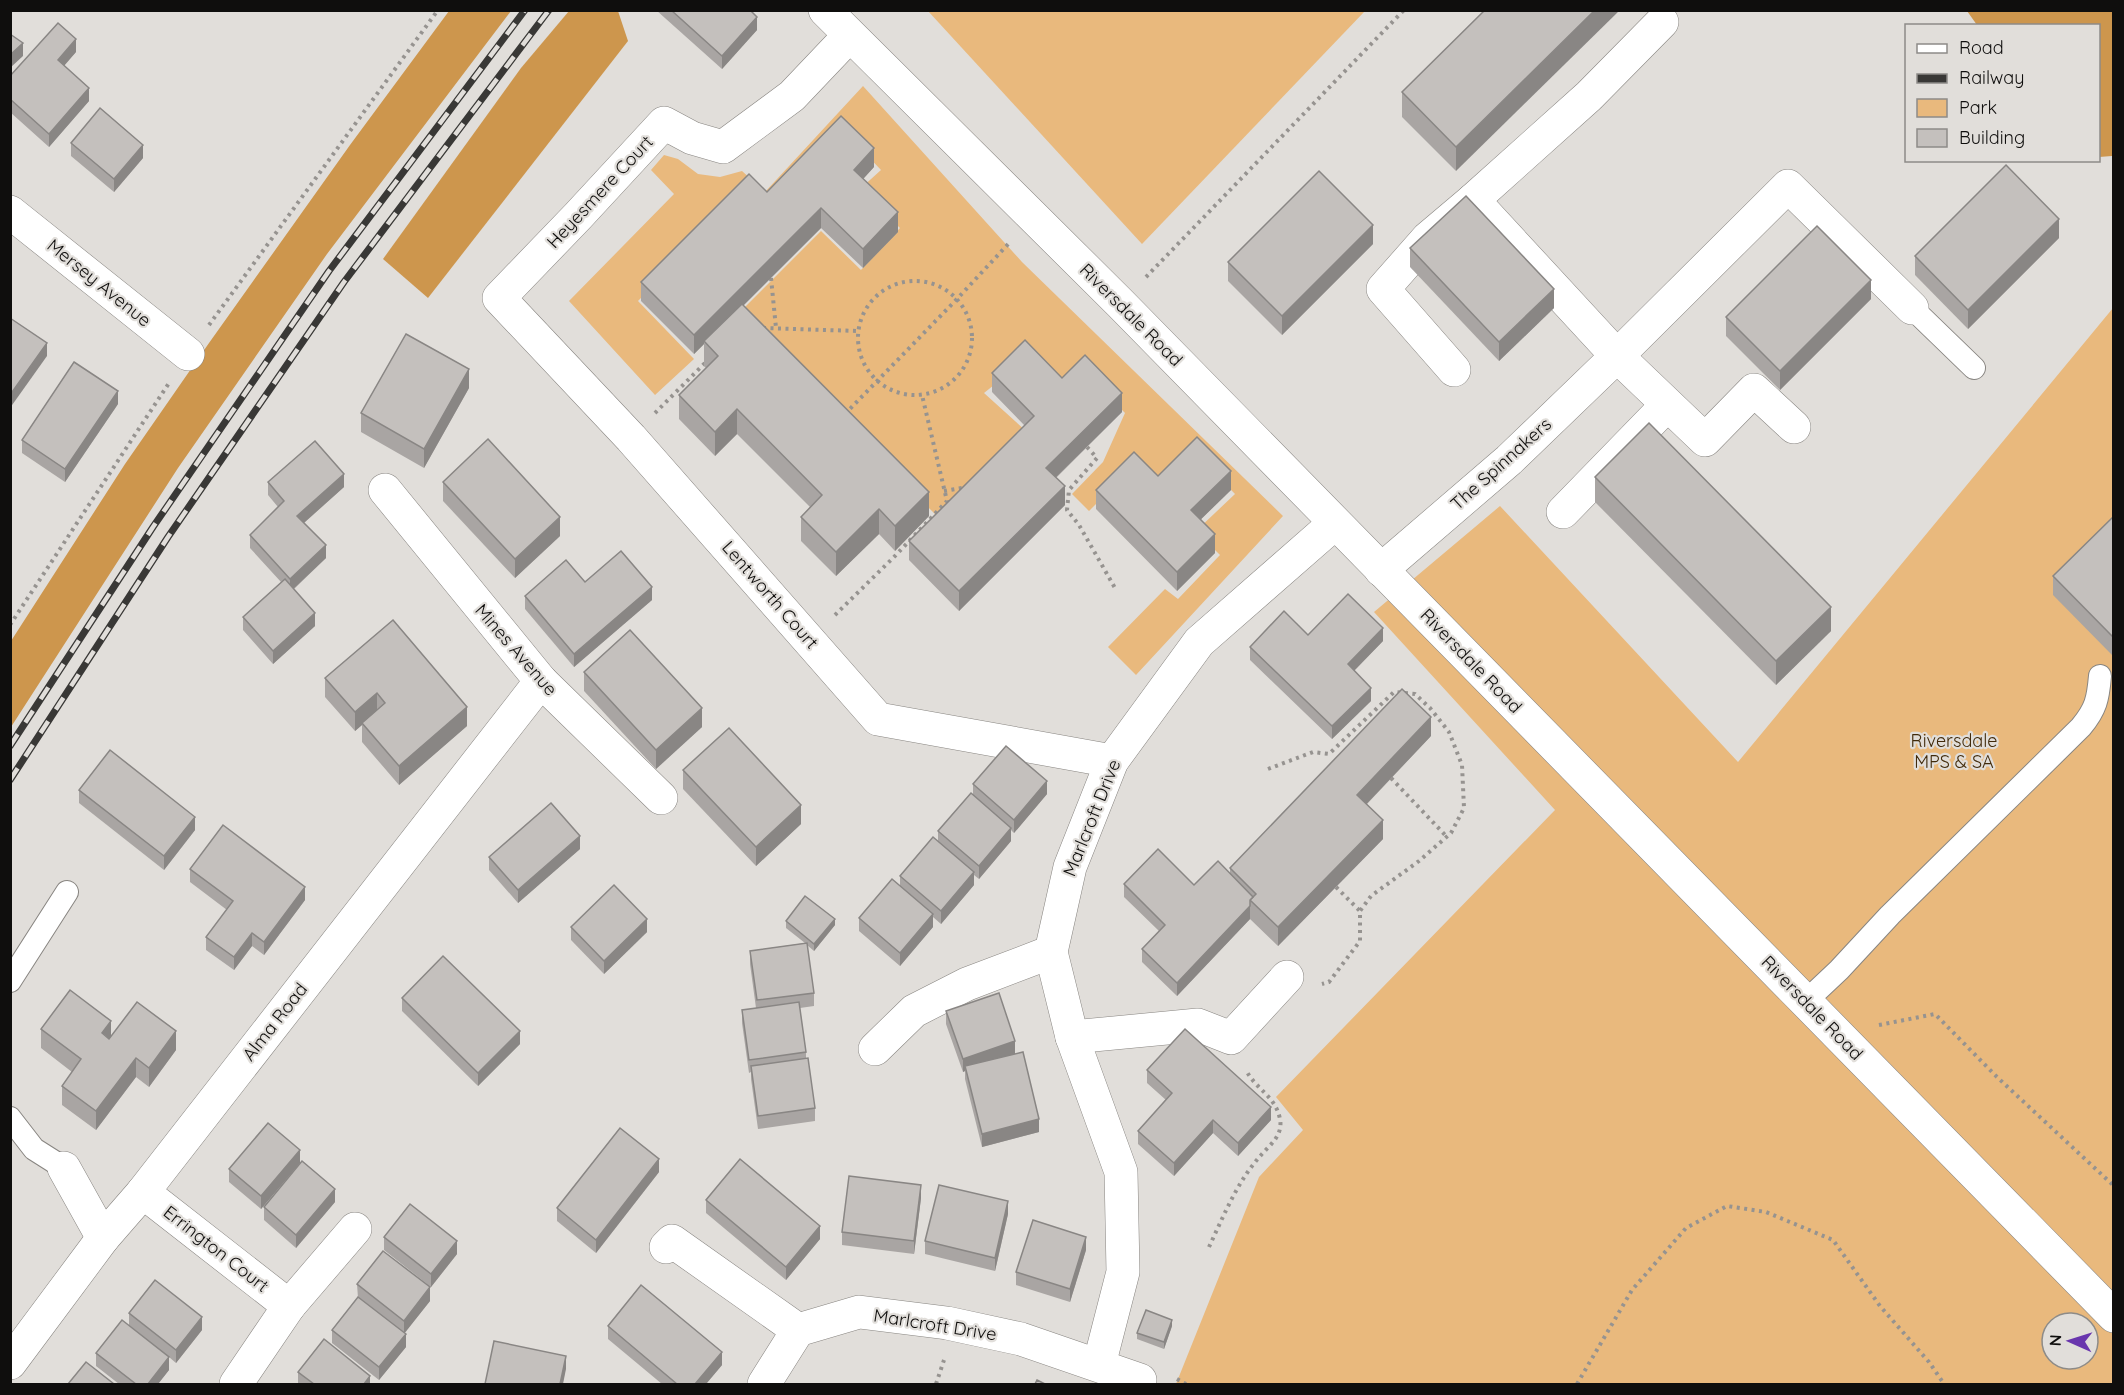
<svg xmlns="http://www.w3.org/2000/svg" width="2124" height="1395" font-family="Quicksand,sans-serif">
  <style>
    .green { fill: #e9b97d; fill-rule: evenodd }
    .forest { fill: #cd964d }
    .lines { fill: none; stroke-linecap: round; stroke-linejoin: round }
    .service-casing { stroke: #888581; stroke-width: 24 }
    .minor-casing { stroke: #888581; stroke-width: 34 }
    .path { stroke: #969390; stroke-width: 4; stroke-dasharray: 3 4.5; stroke-linecap: butt }
    .service { stroke: #fff; stroke-width: 22 }
    .minor { stroke: #fff; stroke-width: 33 }
    .rail-casing { stroke: #393836; stroke-width: 7 }
    .rail { stroke: #e1deda; stroke-width: 4.5; stroke-dasharray: 14; stroke-linecap: butt }
    .wall { fill: #a9a5a3 }
    .shaded-wall { fill: #898684 }
    .building { fill: #c4c0bd; stroke: #898684; stroke-width: 1.5 }
    .labels { text-anchor: middle; stroke-width: 4.5; stroke-linejoin: round; paint-order: stroke }
    .street-label { font-size: 18px; fill: #0f0e0d; stroke: #e1deda }
    .park-label { font-size: 18px; fill: #412a0a; stroke: #e1deda }
  </style>
  <rect width="100%" height="100%" fill="#e1deda"/>
  <g class="green">
    <polygon points="928,11 1365,11 1142,244"/>
    <polygon points="863,86 1022,262 1283,516 1136,675 1108,647 1165,589 1178,599 1220,555 1196,531 1235,494 1195,453 1155,488 1129,471 1089,511 1072,494 1103,462 1125,413 1085,372 1062,394 1009,373 984,393 1027,432 941,520 736,316 821,231 861,270 900,228 860,189 881,170 844,131 767,207 747,191 638,301 694,359 655,395 569,301 674,194 651,170 664,155 678,159 698,174 720,177 742,171 765,192"/>
    <path d="M2113 308V1384H1176L1259 1177 1303 1130 1276 1097 1555 810 1374 612 1500 506 1738 762ZM2052 1323H2088V1359H2052Z"/>
  </g>
  <g class="forest">
    <polygon points="449,11 511,11 327,254 178,468 11,727 11,641 125,464 209,343 350,145"/>
    <polygon points="569,11 618,11 628,41 428,298 383,259 521,68"/>
    <polygon points="1967,11 2113,11 2112,156 2099,157 2098,26 1977,25"/>
  </g>
  <g class="lines">
    <g class="service-casing">
      <g id="service">
        <polyline points="1912,308 1974,368"/>
        <polyline points="10,981 67,892"/>
        <path d="M1805 1002 1839 970 1890 915 2081 727C2096 709 2098 699 2100 676"/>
        <polyline points="10,1118 34,1149 64,1168"/>
      </g>
    </g>
    <g class="minor-casing">
      <g id="minor">
        <polyline points="825,10 1120,303 2114,1316"/>
        <polyline points="849,36 792,96 723,147 692,138 664,123 578,216 499,298 631,438 878,719 1112,761"/>
        <polyline points="1473,200 1617,356 1705,440 1754,390 1794,427"/>
        <polyline points="10,212 188,354"/>
        <polyline points="1454,370 1383,289 1428,238 1473,200 1589,96 1662,22"/>
        <polyline points="385,490 541,681 661,798"/>
        <polyline points="1563,512 1667,405"/>
        <polyline points="1381,570 1509,460 1617,356 1788,186 1912,308"/>
        <polyline points="1072,1037 1198,1025 1231,1038 1287,977"/>
        <polyline points="875,1049 914,1011 967,984 1051,952"/>
        <polyline points="64,1168 103,1238"/>
        <polyline points="143,1192 289,1306"/>
        <polyline points="666,1247 672,1241 798,1330"/>
        <polyline points="10,1363 103,1238 143,1192 541,681"/>
        <polyline points="1099,1365 1123,1272 1121,1172 1072,1037 1051,952 1070,867 1112,761 1199,642 1335,523"/>
        <polyline points="236,1384 289,1306 355,1229"/>
        <polyline points="764,1384 798,1330 859,1312 947,1323 1021,1339 1140,1380"/>
      </g>
    </g>
    <g class="path">
      <polyline points="1146,277 1404,10"/>
      <polyline points="771,278 776,328"/>
      <circle cx="915" cy="338" r="57"/>
      <polyline points="209,325 438,10"/>
      <polyline points="763,328 858,331"/>
      <polyline points="655,413 707,361"/>
      <polyline points="845,414 957,299 1010,242"/>
      <polyline points="1087,447 1097,458 1069,490 1067,510 1079,525 1115,588"/>
      <polyline points="944,491 967,487"/>
      <polyline points="835,615 895,556 947,501 922,395"/>
      <polyline points="10,625 169,383"/>
      <polyline points="1268,769 1313,752 1329,754 1394,692 1415,694 1430,708 1449,732 1462,765 1464,808 1451,833 1419,861 1371,896 1360,911 1360,941 1329,982 1322,984"/>
      <polyline points="1391,778 1447,837"/>
      <polyline points="1336,887 1360,911"/>
      <polyline points="1879,1025 1935,1014 1997,1077 2114,1186"/>
      <path d="M1209 1247C1224 1215 1238 1180 1262 1154 1271 1144 1283 1135 1280 1119 1275 1095 1256 1090 1246 1070"/>
      <polyline points="1177,1379 1186,1384"/>
      <polyline points="936,1384 944,1360"/>
      <polyline points="1577,1384 1632,1290 1686,1228 1727,1206 1766,1212 1833,1240 1880,1306 1929,1362 1944,1384"/>
    </g>
    <use href="#service" class="service"/>
    <use href="#minor" class="minor"/>
    <g class="rail-casing">
      <g id="rail">
        <polyline points="10,746 153,527 329,271 525,10"/>
        <polyline points="10,780 168,537 344,282 549,10"/>
      </g>
    </g>
    <use href="#rail" class="rail"/>
  </g>
  <g class="wall">
    <polygon points="656,10 750,10 757,30 722,69"/>
    <polygon points="1485,10 1456,171 1402,117 1402,92"/>
    <polygon points="76,52 64,65 89,101 49,147 10,112 10,76"/>
    <polygon points="71,143 143,158 114,192 71,156"/>
    <polygon points="874,167 863,179 898,232 863,268 821,228 743,305 929,516 895,551 879,534 836,576 801,541 801,517 810,507 737,434 715,456 679,419 679,395 706,368 704,366 704,344 694,354 641,301 641,282 767,192"/>
    <polygon points="2059,238 1968,329 1915,275 1915,256"/>
    <polygon points="1373,244 1282,335 1228,281 1228,262"/>
    <polygon points="1410,248 1554,308 1499,361 1410,267"/>
    <polygon points="1871,299 1780,390 1726,336 1726,317"/>
    <polygon points="992,373 1062,378 1122,412 1056,478 1065,505 959,611 909,560 909,541 1025,426 992,392"/>
    <polygon points="469,388 424,468 361,432 361,413"/>
    <polygon points="118,404 65,482 22,453 22,440"/>
    <polygon points="1158,476 1231,490 1201,519 1215,553 1177,591 1096,509 1096,490"/>
    <polygon points="1595,477 1831,631 1776,685 1595,502"/>
    <polygon points="268,482 344,487 304,523 326,558 294,589 315,626 273,664 243,630 243,617 281,582 250,548 250,535 278,507 268,495"/>
    <polygon points="443,482 560,536 515,578 443,501"/>
    <polygon points="2114,516 2113,656 2053,595 2053,576"/>
    <polygon points="585,582 652,600 574,667 525,609 525,596"/>
    <polygon points="393,620 467,726 399,785 362,742 362,725 355,731 325,697 325,678"/>
    <polygon points="1308,635 1383,641 1354,671 1371,701 1332,739 1250,660 1250,647"/>
    <polygon points="584,672 702,727 656,769 584,691"/>
    <polygon points="1431,736 1367,804 1383,839 1278,946 1250,919 1177,996 1142,962 1142,949 1159,931 1124,897 1124,884 1194,885 1230,873 1230,868"/>
    <polygon points="683,770 801,824 756,866 683,789"/>
    <polygon points="973,784 1047,794 1014,833 1011,830 1011,841 979,879 974,875 974,885 941,924 933,917 933,927 900,966 859,931 859,918 900,886 900,876 938,841 938,831 973,795"/>
    <polygon points="79,790 195,830 164,870 79,803"/>
    <polygon points="580,849 518,903 489,870 489,857"/>
    <polygon points="190,869 305,900 264,955 252,946 234,970 206,950 206,937 227,910 190,882"/>
    <polygon points="786,921 835,925 814,951 807,945 814,993 814,1006 800,1008 806,1052 806,1059 815,1108 815,1121 758,1129 751,1079 751,1072 749,1073 742,1023 742,1010 756,1008 750,964 750,951 805,943 786,928"/>
    <polygon points="571,927 647,932 604,974 571,940"/>
    <polygon points="402,998 520,1044 478,1086 402,1011"/>
    <polygon points="946,1011 1015,1053 1039,1132 982,1147 965,1079 965,1071 963,1072 946,1024"/>
    <polygon points="41,1029 111,1037 176,1050 149,1087 136,1077 96,1130 62,1105 62,1086 72,1072 41,1048"/>
    <polygon points="1147,1070 1271,1120 1238,1156 1213,1133 1174,1176 1138,1144 1138,1131 1166,1100 1147,1083"/>
    <polygon points="300,1163 261,1209 229,1182 229,1169"/>
    <polygon points="659,1172 596,1253 557,1221 557,1208"/>
    <polygon points="921,1198 914,1254 842,1245 842,1232"/>
    <polygon points="706,1200 820,1239 786,1280 706,1213"/>
    <polygon points="335,1202 296,1248 264,1220 264,1207"/>
    <polygon points="1008,1214 995,1271 925,1254 925,1241"/>
    <polygon points="384,1237 457,1254 431,1287 384,1250"/>
    <polygon points="1086,1250 1070,1302 1016,1285 1016,1272"/>
    <polygon points="357,1284 430,1301 404,1333 406,1347 379,1380 332,1343 332,1330 358,1298"/>
    <polygon points="129,1313 202,1330 176,1363 169,1357 169,1370 158,1384 119,1384 96,1366 96,1353 129,1326"/>
    <polygon points="608,1326 722,1365 706,1384 662,1384 608,1339"/>
    <polygon points="1172,1326 1164,1349 1137,1339 1137,1333"/>
    <polygon points="298,1372 370,1384 298,1384"/>
  </g>
  <g class="shaded-wall">
    <polygon points="1595,10 1620,10 1456,171 1456,147"/>
    <polygon points="757,17 757,30 722,69 722,56"/>
    <polygon points="76,39 76,52 58,73 58,60"/>
    <polygon points="23,43 23,56 10,68 10,55"/>
    <polygon points="89,88 89,101 49,147 49,134"/>
    <polygon points="143,145 143,158 114,192 114,179"/>
    <polygon points="874,148 874,167 854,189 854,170"/>
    <polygon points="821,208 821,228 706,343 704,341 704,344 694,354 694,335"/>
    <polygon points="898,212 898,232 863,268 863,249"/>
    <polygon points="2059,219 2059,238 1968,329 1968,310"/>
    <polygon points="1373,225 1373,244 1282,335 1282,316"/>
    <polygon points="1871,280 1871,299 1780,390 1780,371"/>
    <polygon points="1554,289 1554,308 1499,361 1499,342"/>
    <polygon points="47,343 47,356 10,408 10,395"/>
    <polygon points="469,369 469,388 424,468 424,449"/>
    <polygon points="118,391 118,404 65,482 65,469"/>
    <polygon points="1122,393 1122,412 1046,487 1046,468"/>
    <polygon points="737,409 737,434 715,456 715,432"/>
    <polygon points="1231,471 1231,490 1191,529 1191,510"/>
    <polygon points="344,474 344,487 297,529 297,516"/>
    <polygon points="1065,486 1065,505 959,611 959,591"/>
    <polygon points="929,492 929,516 895,551 895,526"/>
    <polygon points="879,509 879,534 836,576 836,552"/>
    <polygon points="560,517 560,536 515,578 515,559"/>
    <polygon points="1215,534 1215,553 1177,591 1177,572"/>
    <polygon points="326,545 326,558 290,592 290,579"/>
    <polygon points="652,587 652,600 574,667 574,654"/>
    <polygon points="1831,607 1831,631 1776,685 1776,661"/>
    <polygon points="315,613 315,626 273,664 273,651"/>
    <polygon points="1383,628 1383,641 1348,677 1348,664"/>
    <polygon points="1371,688 1371,701 1332,739 1332,726"/>
    <polygon points="377,693 377,712 362,723 362,725 355,731 355,712"/>
    <polygon points="467,707 467,726 399,785 399,766"/>
    <polygon points="702,708 702,727 656,769 656,750"/>
    <polygon points="1431,717 1431,736 1357,814 1357,795"/>
    <polygon points="1047,781 1047,794 1014,833 1014,820"/>
    <polygon points="801,805 801,824 756,866 756,847"/>
    <polygon points="195,817 195,830 164,870 164,856"/>
    <polygon points="1383,820 1383,839 1278,946 1278,927"/>
    <polygon points="1011,828 1011,841 979,879 979,866"/>
    <polygon points="580,836 580,849 518,903 518,890"/>
    <polygon points="974,872 974,885 941,924 941,911"/>
    <polygon points="305,887 305,900 264,955 264,942"/>
    <polygon points="1250,906 1250,919 1177,996 1177,983"/>
    <polygon points="933,914 933,927 900,966 900,953"/>
    <polygon points="647,919 647,932 604,974 604,961"/>
    <polygon points="835,919 835,925 814,951 814,944"/>
    <polygon points="252,933 252,946 234,970 234,957"/>
    <polygon points="111,1021 111,1040 102,1033"/>
    <polygon points="176,1031 176,1050 149,1087 149,1068"/>
    <polygon points="520,1031 520,1044 478,1086 478,1073"/>
    <polygon points="1015,1041 1015,1054 965,1066 965,1071 963,1072 963,1059"/>
    <polygon points="136,1058 136,1077 96,1130 96,1111"/>
    <polygon points="1271,1107 1271,1120 1238,1156 1238,1143"/>
    <polygon points="1039,1119 1039,1132 982,1147 982,1134"/>
    <polygon points="1213,1120 1213,1133 1174,1176 1174,1163"/>
    <polygon points="300,1150 300,1163 261,1209 261,1196"/>
    <polygon points="659,1159 659,1172 596,1253 596,1240"/>
    <polygon points="921,1185 921,1198 914,1254 914,1241"/>
    <polygon points="335,1189 335,1202 296,1248 296,1235"/>
    <polygon points="1008,1201 1008,1214 995,1271 995,1258"/>
    <polygon points="820,1226 820,1239 786,1280 786,1267"/>
    <polygon points="1086,1237 1086,1250 1070,1302 1070,1289"/>
    <polygon points="457,1241 457,1254 431,1287 431,1274"/>
    <polygon points="430,1287 430,1301 404,1334 404,1321"/>
    <polygon points="202,1317 202,1330 176,1363 176,1350"/>
    <polygon points="1172,1320 1172,1326 1164,1349 1164,1342"/>
    <polygon points="406,1334 406,1347 379,1380 379,1367"/>
    <polygon points="722,1352 722,1365 706,1384 695,1384"/>
    <polygon points="566,1356 566,1369 563,1384 560,1384"/>
    <polygon points="169,1357 169,1370 158,1384 148,1384"/>
    <polygon points="370,1376 370,1384 364,1384"/>
  </g>
  <g class="building">
    <polygon points="671,10 750,10 757,17 722,56"/>
    <polygon points="1485,10 1595,10 1456,147 1402,92"/>
    <polygon points="58,23 76,39 58,60 89,88 49,134 10,99 10,76"/>
    <polygon points="10,34 23,43 10,55"/>
    <polygon points="100,108 143,145 114,179 71,143"/>
    <polygon points="841,116 874,148 854,170 898,212 863,249 821,208 694,335 641,282 749,174 767,192"/>
    <polygon points="2006,165 2059,219 1968,310 1915,256"/>
    <polygon points="1319,171 1373,225 1282,316 1228,262"/>
    <polygon points="1466,196 1554,289 1499,342 1410,248"/>
    <polygon points="1817,226 1871,280 1780,371 1726,317"/>
    <polygon points="742,304 929,492 895,526 879,509 836,552 801,517 822,495 737,409 715,432 679,395 718,356 704,341"/>
    <polygon points="10,318 47,343 10,395"/>
    <polygon points="406,334 469,369 424,449 361,413"/>
    <polygon points="1025,340 1062,378 1085,355 1122,393 1046,468 1065,486 959,591 909,541 1034,416 992,373"/>
    <polygon points="74,362 118,391 65,469 22,440"/>
    <polygon points="1649,423 1831,607 1776,661 1595,477"/>
    <polygon points="1197,437 1231,471 1191,510 1215,534 1177,572 1096,490 1134,452 1158,476"/>
    <polygon points="488,439 560,517 515,559 443,482"/>
    <polygon points="315,441 344,474 297,516 326,545 290,579 250,535 284,501 268,482"/>
    <polygon points="2114,516 2114,637 2113,637 2053,576"/>
    <polygon points="621,551 652,587 574,654 525,596 566,560 585,582"/>
    <polygon points="285,579 315,613 273,651 243,617"/>
    <polygon points="1348,594 1383,628 1348,664 1371,688 1332,726 1250,647 1284,611 1308,635"/>
    <polygon points="393,620 467,707 399,766 362,723 385,703 377,693 355,712 325,678"/>
    <polygon points="630,630 702,708 656,750 584,672"/>
    <polygon points="1402,689 1431,717 1357,795 1383,820 1278,927 1250,900 1256,894 1230,868"/>
    <polygon points="729,728 801,805 756,847 683,770"/>
    <polygon points="1006,746 1047,781 1014,820 973,784"/>
    <polygon points="110,750 195,817 164,856 79,790"/>
    <polygon points="971,793 1011,828 979,866 938,831"/>
    <polygon points="551,803 580,836 518,890 489,857"/>
    <polygon points="223,825 305,887 264,942 252,933 234,957 206,937 233,901 190,869"/>
    <polygon points="933,837 974,872 941,911 900,876"/>
    <polygon points="1158,849 1194,885 1218,861 1253,897 1250,900 1250,906 1177,983 1142,949 1165,925 1124,884"/>
    <polygon points="892,879 933,914 900,953 859,918"/>
    <polygon points="614,885 647,919 604,961 571,927"/>
    <polygon points="805,896 835,919 814,944 786,921"/>
    <polygon points="807,943 814,993 757,1000 750,951"/>
    <polygon points="443,956 520,1031 478,1073 402,998"/>
    <polygon points="70,990 111,1021 102,1033 109,1039 137,1002 176,1031 149,1068 136,1058 96,1111 62,1086 81,1059 41,1029"/>
    <polygon points="999,993 1015,1041 963,1059 946,1011"/>
    <polygon points="799,1002 806,1052 749,1060 742,1010"/>
    <polygon points="1185,1029 1271,1107 1238,1143 1213,1120 1174,1163 1138,1131 1172,1093 1147,1070"/>
    <polygon points="1023,1052 1039,1119 982,1134 965,1066"/>
    <polygon points="808,1058 815,1108 758,1116 751,1066"/>
    <polygon points="268,1123 300,1150 261,1196 229,1169"/>
    <polygon points="620,1128 659,1159 596,1240 557,1208"/>
    <polygon points="740,1159 820,1226 786,1267 706,1200"/>
    <polygon points="302,1161 335,1189 296,1235 264,1207"/>
    <polygon points="849,1176 921,1185 914,1241 842,1232"/>
    <polygon points="939,1185 1008,1201 995,1258 925,1241"/>
    <polygon points="410,1204 457,1241 431,1274 384,1237"/>
    <polygon points="1033,1220 1086,1237 1070,1289 1016,1272"/>
    <polygon points="383,1251 430,1287 404,1321 357,1284"/>
    <polygon points="155,1280 202,1317 176,1350 129,1313"/>
    <polygon points="641,1285 722,1352 695,1384 677,1384 608,1326"/>
    <polygon points="358,1297 406,1334 379,1367 332,1330"/>
    <polygon points="1146,1310 1172,1320 1164,1342 1137,1333"/>
    <polygon points="122,1320 169,1357 148,1384 136,1384 96,1353"/>
    <polygon points="324,1339 370,1376 364,1384 314,1384 298,1372"/>
    <polygon points="494,1341 566,1356 560,1384 485,1384"/>
    <polygon points="86,1362 114,1384 68,1384"/>
    <polygon points="1037,1380 1045,1384 1035,1384"/>
  </g>
  <g class="labels">
    <g class="street-label">
      <text transform="translate(600 192) rotate(-47)" y="6">Heyesmere Court</text>
      <text transform="translate(99 283) rotate(39)" y="6">Mersey Avenue</text>
      <text transform="translate(1131 315) rotate(45)" y="6">Riversdale Road</text>
      <text transform="translate(1501 464) rotate(-42)" y="6">The Spinnakers</text>
      <text transform="translate(770 595) rotate(49)" y="6">Lentworth Court</text>
      <text transform="translate(516 650) rotate(49)" y="6">Mines Avenue</text>
      <text transform="translate(1471 661) rotate(46)" y="6">Riversdale Road</text>
      <text transform="translate(1092 818) rotate(-68)" y="6">Marlcroft Drive</text>
      <text transform="translate(1812 1008) rotate(46)" y="6">Riversdale Road</text>
      <text transform="translate(275 1022) rotate(-52)" y="6">Alma Road</text>
      <text transform="translate(216 1249) rotate(38)" y="6">Errington Court</text>
      <text transform="translate(935 1325) rotate(9)" y="6">Marlcroft Drive</text>
    </g>
    <g class="park-label">
      <text x="1954" y="747">Riversdale<tspan x="1954" dy="21">MPS &amp; SA</tspan></text>
    </g>
  </g>
  <rect width="2124" height="1395" fill="none" stroke="#0f0e0d" stroke-width="24"/>
  <rect x="1905" y="24" width="195" height="138" fill="#e1deda" stroke="#8d8b88" stroke-width="1.5"/>
  <rect x="1917" y="44" width="30" height="9" fill="#ffffff" stroke="#8d8b88" stroke-width="1.5"/>
  <text x="1959" y="54" font-size="18" fill="#0f0e0d">Road</text>
  <rect x="1917" y="74" width="30" height="9" fill="#393836" stroke="#8d8b88" stroke-width="1.5"/>
  <text x="1959" y="84" font-size="18" fill="#0f0e0d">Railway</text>
  <rect x="1917" y="99" width="30" height="18" fill="#e9b97d" stroke="#8d8b88" stroke-width="1.5"/>
  <text x="1959" y="114" font-size="18" fill="#0f0e0d">Park</text>
  <rect x="1917" y="129" width="30" height="18" fill="#c4c0bd" stroke="#8d8b88" stroke-width="1.5"/>
  <text x="1959" y="144" font-size="18" fill="#0f0e0d">Building</text>
  <g transform="translate(2070 1341) rotate(273)"><circle r="28" fill="#e1deda" stroke="#8d8b88" stroke-width="1.5"/>
  <path d="M0-4.5L10 22L0 15L-10 22Z" fill="#6936ad"/>
  <text y="-9" font-size="16" font-weight="bold" text-anchor="middle" fill="#0f0e0d">N</text>
  </g>
</svg>
